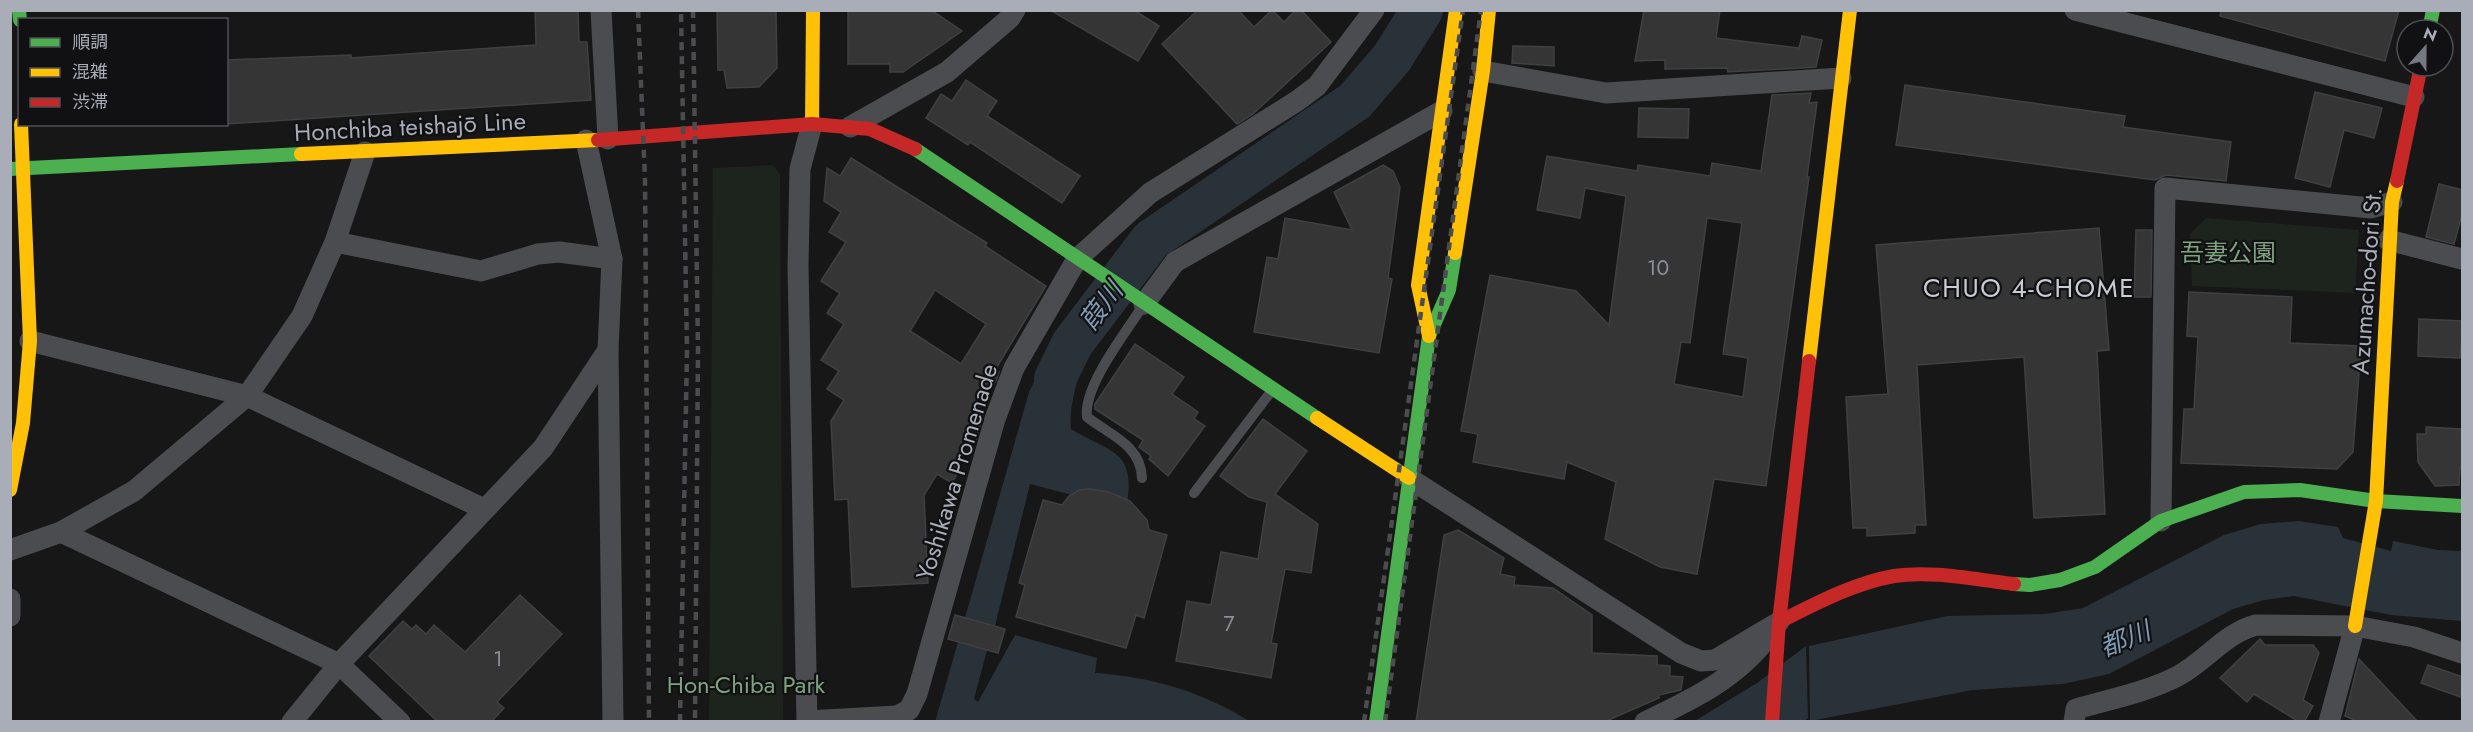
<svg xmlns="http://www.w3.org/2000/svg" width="2473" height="732" font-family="Jost,'Noto Sans JP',sans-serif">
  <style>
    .green { fill: #1d241e }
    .water { fill: #2a3239 }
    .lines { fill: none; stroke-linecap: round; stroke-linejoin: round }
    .river { stroke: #2a3239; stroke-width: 42 }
    .building { fill: #353536; stroke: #3f4043; stroke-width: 1.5; fill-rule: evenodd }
    .lane { stroke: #4b4c50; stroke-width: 10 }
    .street { stroke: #4b4c50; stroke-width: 21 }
    .fast { stroke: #4caf50; stroke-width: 14 }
    .slow { stroke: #ffc107; stroke-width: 14 }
    .jam { stroke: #c62828; stroke-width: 14 }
    .rail { stroke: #4b4c4f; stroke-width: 4.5; stroke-dasharray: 8 6; stroke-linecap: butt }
    .labels { text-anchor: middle; stroke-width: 4.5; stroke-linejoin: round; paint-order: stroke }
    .number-label { font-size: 21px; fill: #8b8f98 }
    .street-label { font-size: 24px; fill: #a8adb8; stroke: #111113 }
    .park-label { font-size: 24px; fill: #7fa381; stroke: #111113 }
    .neighbourhood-label { font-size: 26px; letter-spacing: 1.5px; fill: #c9ccd4; stroke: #111113 }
    .water-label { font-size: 26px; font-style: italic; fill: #7f9bb3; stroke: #111113 }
  </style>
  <rect width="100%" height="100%" fill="#171717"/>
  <g class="green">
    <polygon points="773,165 780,174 783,721 709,721 713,168"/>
    <polygon points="2206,218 2359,230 2355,293 2192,286 2190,234"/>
  </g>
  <g class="water">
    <path d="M1072 321 1095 336C1083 358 1068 403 1071 429 1113 454 1137 450 1126 509L1030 484 995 626 965 618 1029 392 1047 356Z"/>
    <polygon points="2298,521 2338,527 2343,538 2391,551 2393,541 2438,550 2462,551 2462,621 2391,615 2294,596 2264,600 2233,609 2109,674 2063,684 1973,690 1810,721 1809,646 1947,616 2045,614 2083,608 2224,535 2261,524"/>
    <path d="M1015 635 1097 658 1095 673C1151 677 1201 691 1249 721L935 722 958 642 987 650 974 699 978 702Z"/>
    <polygon points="1806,646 1808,718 1804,721 1693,722 1757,683"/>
  </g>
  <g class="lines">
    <polyline class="river" points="1055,379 1072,344 1151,240 1355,101 1392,58 1422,10"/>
  </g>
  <g class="building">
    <polygon points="535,10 578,10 579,42 587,42 591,100 226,124 226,60 351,55 351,58 536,45"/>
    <polygon points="717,10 776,10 777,68 759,87 727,88 724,70 718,70"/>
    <polygon points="848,10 931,10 962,31 903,72 890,72 890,64 848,64"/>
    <polygon points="1050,10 1134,10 1159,26 1138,61"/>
    <polygon points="1198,10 1238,10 1254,27 1272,10 1284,22 1296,10 1301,10 1331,42 1253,114 1237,124 1162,44"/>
    <polygon points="1644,10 1720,10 1716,38 1799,48 1802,36 1822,40 1816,67 1728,72 1727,68 1665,69 1665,60 1635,61"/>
    <polygon points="2221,10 2399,10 2385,61 2220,16"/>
    <polygon points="1513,46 1554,47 1554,66 1512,63"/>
    <polygon points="966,80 997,101 987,116 1080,176 1062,203 970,142 968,145 926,118 941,94 952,101"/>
    <polygon points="1905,85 2125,116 2123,127 2231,142 2226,181 2166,175 2155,180 1896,145"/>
    <polygon points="2315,92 2382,108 2374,138 2344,130 2330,187 2295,178"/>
    <path d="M1811 93 1809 103 1817 102 1807 177H1809L1766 486 1714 479 1697 574 1660 567 1605 539 1616 482 1567 462 1564 479 1473 462 1478 434 1461 431 1490 275 1576 291 1609 325 1626 196 1585 188 1580 218 1537 210 1547 156 1637 171 1638 165 1710 176 1712 163 1761 171 1772 95ZM1707 218 1742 223 1723 354 1748 358 1743 397 1674 384 1681 342 1690 343Z"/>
    <polygon points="1639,108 1689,109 1688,138 1638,137"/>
    <path d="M851 158 987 243 985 246 1046 286 995 370 999 372 996 381 976 411 983 415 975 444 962 436 959 470 952 483 937 474 924 495 928 583 852 587 848 499 835 500 831 421 844 400 827 389 839 371 821 360 844 324 827 313 840 293 821 281 846 242 829 232 841 212 824 201 827 168 840 176ZM935 290 986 324 961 364 910 331Z"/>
    <polygon points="1383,165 1393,171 1400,187 1388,278 1392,279 1379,353 1254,332 1267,257 1278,259 1285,218 1352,230 1334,192"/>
    <polygon points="2439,184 2463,190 2463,211 2454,244 2426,237"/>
    <polygon points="2099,228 2109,350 2097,351 2105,514 2034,518 2024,357 1917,365 1926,525 1915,525 1915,533 1867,536 1867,528 1853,528 1846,397 1888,394 1876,245"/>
    <polygon points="2136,230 2152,230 2151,297 2134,297"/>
    <polygon points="2189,292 2292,297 2290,343 2361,346 2353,452 2337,469 2181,463 2184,409 2194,409 2198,337 2187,336"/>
    <polygon points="2419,319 2463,321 2460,358 2418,356"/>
    <polygon points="1135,344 1184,377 1172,394 1198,412 1194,419 1205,426 1168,476 1149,459 1151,456 1139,447 1143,440 1095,409 1095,404"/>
    <polygon points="1263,419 1307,451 1275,494 1318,524 1311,573 1285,569 1271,643 1277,644 1271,678 1176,661 1187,601 1211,605 1221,552 1258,559 1267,502 1249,497 1220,476"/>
    <polygon points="2426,427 2461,429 2463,468 2460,468 2459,485 2435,486 2418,462 2417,434 2426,434"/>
    <polygon points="1090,489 1109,492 1130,501 1147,520 1149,530 1167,535 1144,618 1136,615 1126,648 1016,617 1025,585 1019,583 1043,500 1062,505 1069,496 1079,490"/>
    <polygon points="1458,530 1504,558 1500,574 1515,577 1514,585 1553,588 1592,615 1592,653 1657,656 1657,665 1670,666 1670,676 1683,677 1681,690 1659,695 1659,698 1604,722 1416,722 1444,535"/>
    <polygon points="520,595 562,634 497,702 504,708 491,722 438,722 369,656 403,621 412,629 416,625 426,634 434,625 465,652"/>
    <polygon points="955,615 1005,629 998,653 948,639"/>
    <polygon points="2260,639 2265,645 2313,645 2319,653 2303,700 2313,706 2304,722 2299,722 2254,694 2247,702 2220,678"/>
    <polygon points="2359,659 2418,722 2359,722 2345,716"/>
    <polygon points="2428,665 2463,677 2463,698 2421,683"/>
  </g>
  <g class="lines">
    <g class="lane">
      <path d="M1142 478C1141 445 1110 435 1087 417 1083 386 1127 331 1144 304"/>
      <polyline points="1194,493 1273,389"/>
    </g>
    <g class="street">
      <polyline points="601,10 608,139"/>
      <polyline points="2075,10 2414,97"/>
      <polyline points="1483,71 1606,93 1841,78"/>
      <polyline points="850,127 947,72 1010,18 1015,10"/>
      <polyline points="586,140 612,259 608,350 613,722"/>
      <polyline points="2388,240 2462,259"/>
      <polyline points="335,242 481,271 538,254 559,252 612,259"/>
      <polyline points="1144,304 1175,262 1442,111"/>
      <polyline points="30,341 247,396 484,509"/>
      <polyline points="1409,478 1681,653 1701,661 1715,660 1779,622"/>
      <polyline points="2161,521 2165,188 2371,208 2392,202"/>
      <polyline points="61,532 339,664 400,722"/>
      <polyline points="10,550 61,532 134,491 247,396 302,316 335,242 365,152"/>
      <polyline points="10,599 10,616"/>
      <polyline points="807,721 897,716 909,710 917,694 995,419 1014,368 1077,259 1150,193 1297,101 1317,86 1374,10"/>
      <polyline points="292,722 339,664 543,448 608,350"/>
      <polyline points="807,722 798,266 800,169 812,124"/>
      <path d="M1645 722C1693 699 1738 678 1770 634"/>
      <path d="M2074 722 2076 709C2111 699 2147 692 2178 676 2206 661 2225 633 2256 625L2355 626 2414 637 2462 653"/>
      <polyline points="2329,722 2355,626"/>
    </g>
    <g class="fast">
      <polyline points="19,10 20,20"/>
      <polyline points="2429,30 2433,10"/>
      <polyline points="915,149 1317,418"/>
      <polyline points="10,169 301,154"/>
      <polyline points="2014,584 2030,585 2060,580 2095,567 2161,521 2244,492 2300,490 2376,501 2462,506"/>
      <polyline points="1376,722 1429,336 1449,290 1455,253"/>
    </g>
    <g class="slow">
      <polyline points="812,124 813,10"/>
      <polyline points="301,154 598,140"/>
      <polyline points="1455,253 1483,71 1489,10"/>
      <polyline points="1429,336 1418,285 1456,10"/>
      <polyline points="1809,361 1850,10"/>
      <polyline points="1317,418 1409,478"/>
      <polyline points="10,490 23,423 30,341 21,124"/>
      <polyline points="2355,626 2376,501 2392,202 2397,181"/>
    </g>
    <g class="jam">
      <polyline points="598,140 812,124 870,129 915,149"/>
      <polyline points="2397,181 2421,66"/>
      <path d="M1779 622C1815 604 1854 583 1894 576 1932 570 1976 580 2014 584"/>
      <polyline points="1772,722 1779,622 1809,361"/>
    </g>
    <g class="rail">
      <polyline points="638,10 645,180 649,722"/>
      <polyline points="693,10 698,350 695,722"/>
      <polyline points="680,722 687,351 681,10"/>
      <polyline points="1364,722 1463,10"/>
      <polyline points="1385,722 1481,10"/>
    </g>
  </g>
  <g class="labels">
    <g class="number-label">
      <text x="1658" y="275">10</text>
      <text x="1229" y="631">7</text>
      <text x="498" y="666">1</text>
    </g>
    <g class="street-label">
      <text transform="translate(410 127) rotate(-3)" y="8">Honchiba teishajō Line</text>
      <text transform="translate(2367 281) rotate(-86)" y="8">Azumacho-dori St.</text>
      <text transform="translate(957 472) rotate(-73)" y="8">Yoshikawa Promenade</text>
    </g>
    <g class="park-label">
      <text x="2228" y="261">吾妻公園</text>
      <text x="746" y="693">Hon-Chiba Park</text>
    </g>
    <g class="neighbourhood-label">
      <text x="2029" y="297">CHUO 4-CHOME</text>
    </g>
    <g class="water-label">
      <text transform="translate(1101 306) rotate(-53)" y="9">葭川</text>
      <text transform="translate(2125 639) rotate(-22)" y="9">都川</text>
    </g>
  </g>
  <rect width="2473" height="732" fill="none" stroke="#a8adb8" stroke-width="24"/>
  <rect x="18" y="18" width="210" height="108" fill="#111113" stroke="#4d4f55" stroke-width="1.5"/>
  <rect x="30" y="38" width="30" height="9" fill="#4caf50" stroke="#4d4f55" stroke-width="1.5"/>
  <text x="72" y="48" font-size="18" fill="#a8adb8">順調</text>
  <rect x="30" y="68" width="30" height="9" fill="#ffc107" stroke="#4d4f55" stroke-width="1.5"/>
  <text x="72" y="78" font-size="18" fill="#a8adb8">混雑</text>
  <rect x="30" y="98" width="30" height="9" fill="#c62828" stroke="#4d4f55" stroke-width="1.5"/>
  <text x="72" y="108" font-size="18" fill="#a8adb8">渋滞</text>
  <g transform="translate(2425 48) rotate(21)"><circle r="28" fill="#111113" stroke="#4d4f55" stroke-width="1.5"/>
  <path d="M0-4.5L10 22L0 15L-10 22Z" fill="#757880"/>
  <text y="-9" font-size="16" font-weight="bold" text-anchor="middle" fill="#a8adb8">N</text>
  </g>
</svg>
